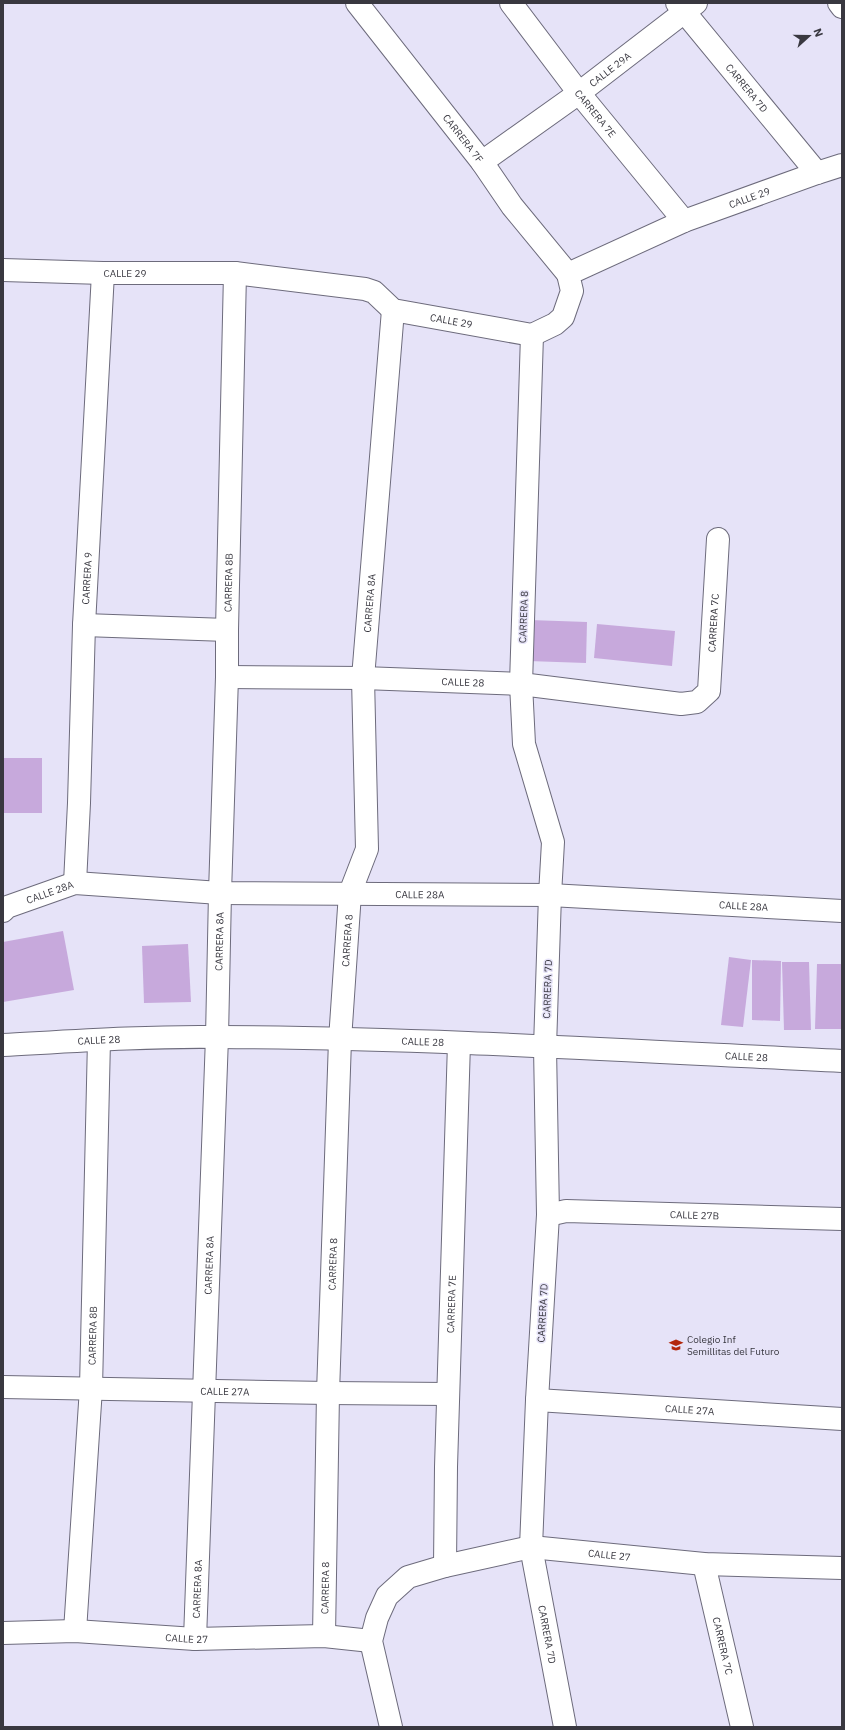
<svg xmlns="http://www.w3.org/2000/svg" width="845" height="1730" font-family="'IBM Plex Sans',sans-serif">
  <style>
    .building { fill: #c7a9dc }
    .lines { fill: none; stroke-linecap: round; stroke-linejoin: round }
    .street-casing { stroke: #6d6b7c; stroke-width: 24 }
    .street { stroke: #fff; stroke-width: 22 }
    .labels { text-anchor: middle; stroke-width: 3; stroke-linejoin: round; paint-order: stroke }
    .street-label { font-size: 10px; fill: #393840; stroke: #e6e3f8 }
    .poi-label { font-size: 10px; fill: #393840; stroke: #e6e3f8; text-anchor: start }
  </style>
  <rect width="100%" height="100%" fill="#e6e3f8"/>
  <g class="building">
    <polygon points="530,620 587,622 586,663 528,661"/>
    <polygon points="597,624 675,631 672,666 594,658"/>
    <rect x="3" y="758" width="39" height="55"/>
    <polygon points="63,931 74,990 3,1002 3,942"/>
    <polygon points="188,944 191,1002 144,1003 142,946"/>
    <polygon points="729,957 751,960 743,1027 721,1025"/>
    <polygon points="752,960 781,961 780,1021 752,1020"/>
    <polygon points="782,962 809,962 811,1030 784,1030"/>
    <polygon points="817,964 842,964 842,1029 815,1029"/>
  </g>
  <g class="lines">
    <g class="street-casing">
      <g id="street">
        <path id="s1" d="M357 3 482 162 512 206 568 274"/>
        <path id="s2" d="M511 3 579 93 684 221"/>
        <path id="s3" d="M677 3 817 173"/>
        <polyline points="839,3 842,7"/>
        <path id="s4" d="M482 162 579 93 696 3"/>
        <path id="s5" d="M3 270 103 273H235L365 289 374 292 393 310 532 335 555 324 563 317 572 291 568 274 684 221 817 173 842 165"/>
        <path id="s6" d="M532 335 521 684 524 744 553 842 550 895 545 1047 548 1215 537 1400 531 1547 565 1727"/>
        <polyline points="84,625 227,630"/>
        <path id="s7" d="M227 677 363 678 521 684 681 704 697 702 709 691 718 539"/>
        <path id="s8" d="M75 883 79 803 84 625 103 273"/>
        <path id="s9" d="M3 911 7 907 75 883 220 893 550 895 842 911"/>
        <path id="s10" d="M3 1045C75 1041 146 1036 218 1037 426 1038 634 1051 842 1061"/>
        <path id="s11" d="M548 1215 566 1211 842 1219"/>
        <path id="s12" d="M3 1387 328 1393 448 1394"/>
        <path id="s13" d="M537 1400 842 1419"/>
        <path id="s14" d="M704 1564 742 1727"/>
        <path id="s15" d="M445 1566 446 1467 459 1043"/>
        <path id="s16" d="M75 1631 91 1388 99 1040"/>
        <path id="s17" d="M3 1633 75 1631 195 1639 324 1636 371 1641"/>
        <path id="s18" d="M324 1636 328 1393 340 1040 350 893 367 849 363 678 393 310"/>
        <path id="s19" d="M195 1639 217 1037 220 893 227 677V630L235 273"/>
        <path id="s20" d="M391 1727 371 1641 377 1618 387 1596 408 1577 445 1566 531 1547 704 1564 842 1568"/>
      </g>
    </g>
    <use href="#street" class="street"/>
  </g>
  <defs>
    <g id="school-bare" transform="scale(1.08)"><path d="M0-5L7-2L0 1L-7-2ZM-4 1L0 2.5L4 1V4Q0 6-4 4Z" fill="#b3260c" stroke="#e6e3f8" stroke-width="2.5" paint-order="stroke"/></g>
  </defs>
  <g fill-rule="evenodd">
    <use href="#school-bare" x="676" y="1345"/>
  </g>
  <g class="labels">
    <g class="street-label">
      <text dy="4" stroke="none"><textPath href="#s4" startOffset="158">CALLE 29A</textPath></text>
      <text dy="4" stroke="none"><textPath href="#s3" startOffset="110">CARRERA 7D</textPath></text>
      <text dy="4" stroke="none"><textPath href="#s2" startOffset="139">CARRERA 7E</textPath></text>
      <text dy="4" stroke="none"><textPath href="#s1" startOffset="172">CARRERA 7F</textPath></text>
      <text dy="4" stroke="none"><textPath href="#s5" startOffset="818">CALLE 29</textPath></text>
      <text dy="4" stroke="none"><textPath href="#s5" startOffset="122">CALLE 29</textPath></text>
      <text dy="4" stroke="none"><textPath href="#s5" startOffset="458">CALLE 29</textPath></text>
      <text dy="4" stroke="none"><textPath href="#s8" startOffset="305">CARRERA 9</textPath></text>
      <text dy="4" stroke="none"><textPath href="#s19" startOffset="1057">CARRERA 8B</textPath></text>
      <text dy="4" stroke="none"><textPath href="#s18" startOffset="1037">CARRERA 8A</textPath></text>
      <text transform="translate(523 617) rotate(-88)" y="4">CARRERA 8</text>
      <text dy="4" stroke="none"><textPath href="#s7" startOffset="556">CARRERA 7C</textPath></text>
      <text dy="4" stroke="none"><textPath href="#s7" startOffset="236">CALLE 28</textPath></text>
      <text dy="4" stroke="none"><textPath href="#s9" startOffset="51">CALLE 28A</textPath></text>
      <text dy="4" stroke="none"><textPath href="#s9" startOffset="423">CALLE 28A</textPath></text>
      <text dy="4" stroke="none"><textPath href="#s9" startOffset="747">CALLE 28A</textPath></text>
      <text dy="4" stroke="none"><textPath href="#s18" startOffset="696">CARRERA 8</textPath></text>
      <text dy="4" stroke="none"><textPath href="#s19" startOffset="698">CARRERA 8A</textPath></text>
      <text transform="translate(547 989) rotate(-88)" y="4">CARRERA 7D</text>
      <text dy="4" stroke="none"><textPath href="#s10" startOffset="96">CALLE 28</textPath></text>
      <text dy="4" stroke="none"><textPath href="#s10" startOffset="420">CALLE 28</textPath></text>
      <text dy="4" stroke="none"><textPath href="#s10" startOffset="744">CALLE 28</textPath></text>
      <text dy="4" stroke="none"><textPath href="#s11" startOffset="147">CALLE 27B</textPath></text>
      <text dy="4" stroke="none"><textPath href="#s18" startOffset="372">CARRERA 8</textPath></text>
      <text dy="4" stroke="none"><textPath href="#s19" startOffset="374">CARRERA 8A</textPath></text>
      <text dy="4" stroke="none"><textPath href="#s15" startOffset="262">CARRERA 7E</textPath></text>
      <text transform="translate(542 1313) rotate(-87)" y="4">CARRERA 7D</text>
      <text dy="4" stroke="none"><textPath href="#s16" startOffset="296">CARRERA 8B</textPath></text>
      <text dy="4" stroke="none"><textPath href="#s12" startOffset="222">CALLE 27A</textPath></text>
      <text dy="4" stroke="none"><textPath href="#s13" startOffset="153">CALLE 27A</textPath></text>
      <text dy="4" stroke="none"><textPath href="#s20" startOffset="370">CALLE 27</textPath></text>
      <text dy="4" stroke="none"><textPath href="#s18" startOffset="48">CARRERA 8</textPath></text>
      <text dy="4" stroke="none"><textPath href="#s19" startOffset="50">CARRERA 8A</textPath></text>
      <text dy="4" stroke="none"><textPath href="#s6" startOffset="1306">CARRERA 7D</textPath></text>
      <text dy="4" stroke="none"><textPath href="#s17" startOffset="184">CALLE 27</textPath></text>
      <text dy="4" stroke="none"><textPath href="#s14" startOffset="84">CARRERA 7C</textPath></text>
    </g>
    <g class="poi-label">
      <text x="687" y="1343">Colegio Inf<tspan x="687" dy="12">Semillitas del Futuro</tspan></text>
    </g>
  </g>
  <rect width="845" height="1730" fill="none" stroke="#393840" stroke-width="8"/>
  <g transform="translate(809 36) rotate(69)" stroke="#e6e3f8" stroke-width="3" paint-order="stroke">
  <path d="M0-3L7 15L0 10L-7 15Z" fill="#393840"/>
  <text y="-6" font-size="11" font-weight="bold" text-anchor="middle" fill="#393840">N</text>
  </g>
</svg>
